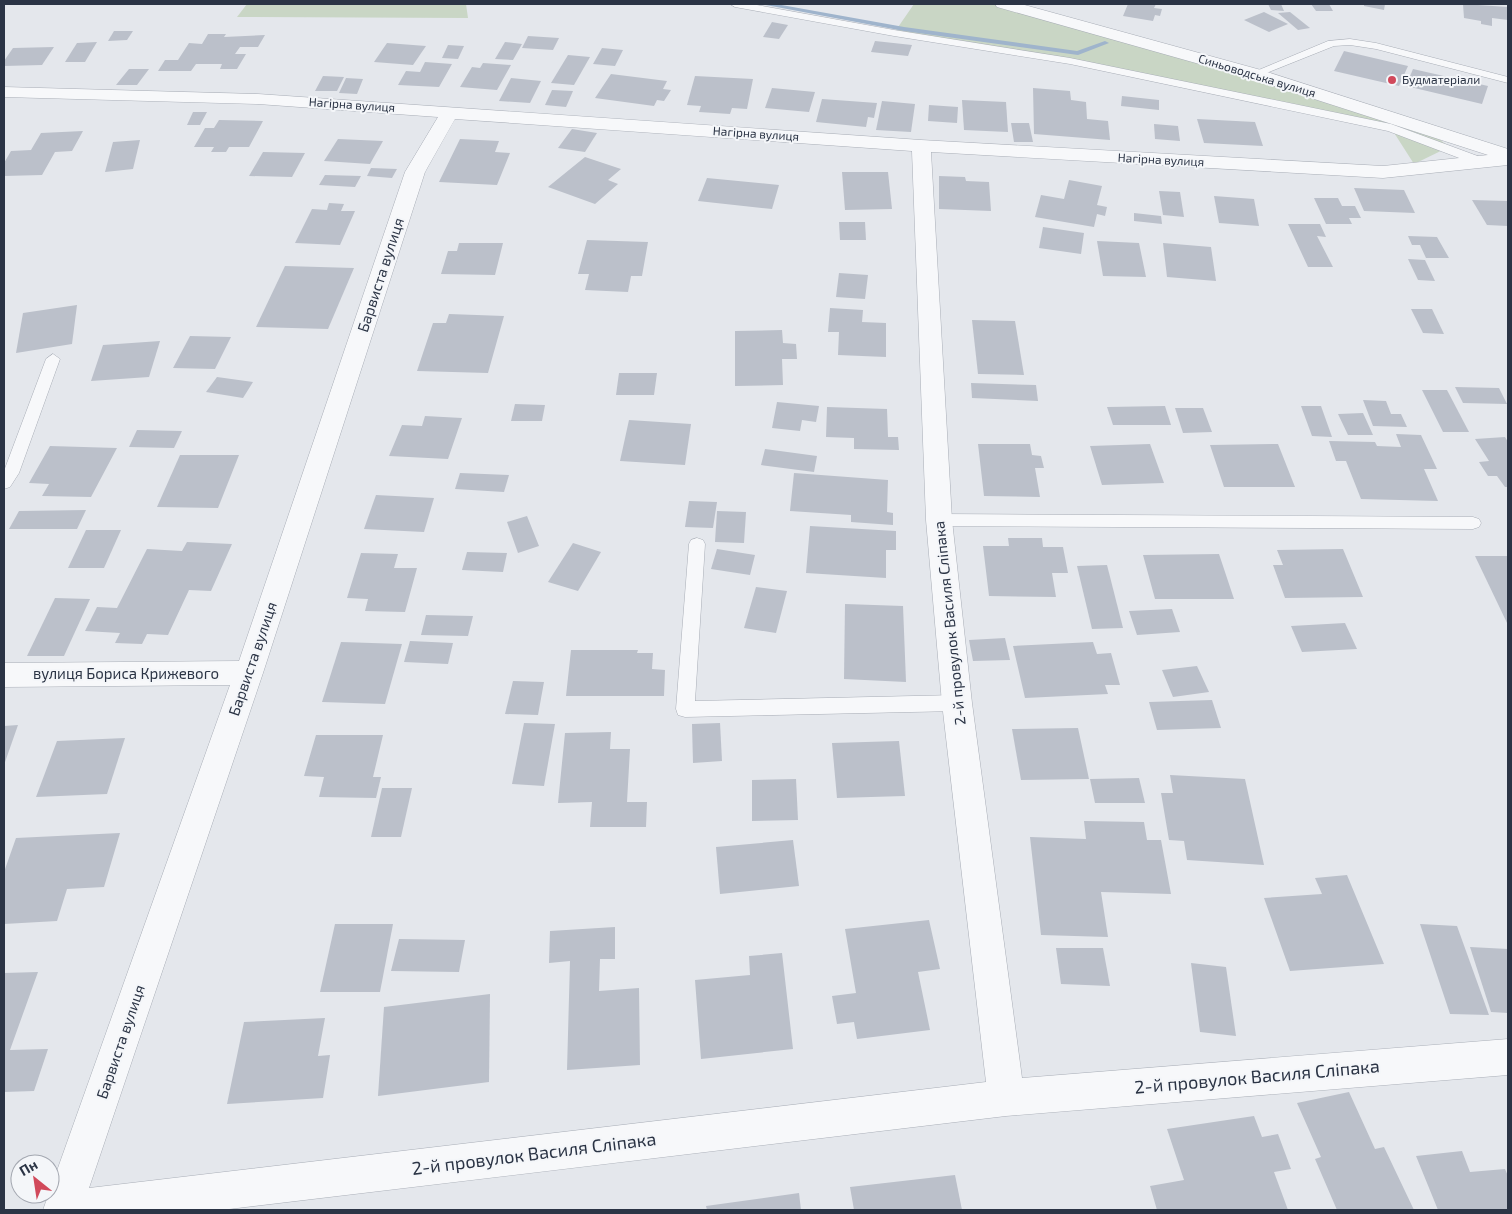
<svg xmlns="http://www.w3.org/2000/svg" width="1512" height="1214" font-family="'Exo 2',sans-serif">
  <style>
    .green { fill: #c9d6c5 }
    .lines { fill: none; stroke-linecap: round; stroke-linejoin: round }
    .stream { fill: #9fb4cc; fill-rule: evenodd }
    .building { fill: #bbc0ca }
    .lane-casing { stroke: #a9aeb7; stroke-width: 1 }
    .street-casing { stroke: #a9aeb7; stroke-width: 1 }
    .lane { fill: #f7f8fa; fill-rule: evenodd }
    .street { fill: #f7f8fa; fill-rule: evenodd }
    .poi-dot { fill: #d1495b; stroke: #f4f6f9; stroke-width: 2 }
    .labels { text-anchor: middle; stroke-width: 4; stroke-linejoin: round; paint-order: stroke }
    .far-street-label { font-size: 12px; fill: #2b3445; stroke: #f4f6f9 }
    .far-poi-label { font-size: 12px; fill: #2b3445; stroke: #f4f6f9; text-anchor: start }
    .street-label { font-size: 15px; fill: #2b3445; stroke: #f4f6f9 }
    .near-street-label { font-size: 18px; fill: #2b3445; stroke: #f4f6f9 }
  </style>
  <rect width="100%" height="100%" fill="#e4e7ec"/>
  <g class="green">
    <polygon points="247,4 466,4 468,18 237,17"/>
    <polygon points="914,4 1003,4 1255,74 1433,134 1449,147 1414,164 1391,128 1070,61 894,33"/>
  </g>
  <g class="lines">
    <polygon class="stream" points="761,4 776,4 904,27 1077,51 1105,41 1109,43 1078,55 904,31"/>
  </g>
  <g class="building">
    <polygon points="1128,4 1156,4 1154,8 1162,9 1160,16 1155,15 1153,21 1123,16"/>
    <polygon points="1268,4 1281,4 1284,11 1271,10"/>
    <polygon points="1311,4 1329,4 1333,11 1316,11"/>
    <polygon points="1364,4 1385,4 1384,10 1364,6"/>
    <polygon points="1463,4 1508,7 1508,20 1492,18 1492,26 1481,24 1481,21 1464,18"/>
    <polygon points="1264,12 1288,24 1269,32 1244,20"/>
    <polygon points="1290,12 1310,28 1298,30 1278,13"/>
    <polygon points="772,22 788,25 779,39 763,37"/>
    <polygon points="114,31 133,31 127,40 108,41"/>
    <polygon points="208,34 226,34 224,37 265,35 258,47 240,47 235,54 246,54 237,69 220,69 222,64 196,64 191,71 158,71 165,60 178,60 189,43 202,44"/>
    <polygon points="528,36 559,38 553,50 522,48"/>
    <polygon points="875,41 912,45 908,56 871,52"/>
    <polygon points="97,42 85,62 65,62 77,43"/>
    <polygon points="505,42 522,44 513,60 495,59"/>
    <polygon points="387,43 426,46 413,65 374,62"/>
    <polygon points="448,45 464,46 458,59 442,58"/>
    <polygon points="54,47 42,65 4,66 4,61 13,48"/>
    <polygon points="602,48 623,50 615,66 593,64"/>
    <polygon points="1344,51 1408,66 1399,86 1334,71"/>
    <polygon points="568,55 590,57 574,85 551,83"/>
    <polygon points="425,62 452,64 439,87 398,85 406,71 420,72"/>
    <polygon points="483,63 511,65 497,90 460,87 472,67 480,68"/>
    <polygon points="129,69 149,69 137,85 116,85"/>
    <polygon points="1413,69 1488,86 1482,104 1406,86"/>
    <polygon points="611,74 667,81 663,89 671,90 664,101 657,100 654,106 595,98"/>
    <polygon points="323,76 344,77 337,91 315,91"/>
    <polygon points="695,76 753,79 747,109 732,108 730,114 699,112 701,106 687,105"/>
    <polygon points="346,78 363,79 357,94 339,93"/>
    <polygon points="511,78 541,81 530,103 499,101"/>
    <polygon points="772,88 815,92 809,112 765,108"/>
    <polygon points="1033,88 1070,91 1071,100 1086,102 1087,119 1108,121 1110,140 1034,134"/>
    <polygon points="552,90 573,91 566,107 545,105"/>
    <polygon points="1122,96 1159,100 1159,110 1121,106"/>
    <polygon points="822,99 877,103 874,118 868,117 866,127 816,122"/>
    <polygon points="962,100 1006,102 1008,132 964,130"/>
    <polygon points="882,101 915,104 911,132 876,130"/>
    <polygon points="929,105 958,107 957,123 928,121"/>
    <polygon points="193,112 207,112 200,125 187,125"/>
    <polygon points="1197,119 1255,122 1263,146 1204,143"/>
    <polygon points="219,120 263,121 249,147 229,147 226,152 211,152 214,147 194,147 205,128 214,128"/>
    <polygon points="1011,123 1029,123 1033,142 1014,142"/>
    <polygon points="1154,124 1178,126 1180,141 1155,139"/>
    <polygon points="572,129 597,133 585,152 558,148"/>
    <polygon points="83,131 72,151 55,152 42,175 4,176 4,163 11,151 31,150 41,133"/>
    <polygon points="338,139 383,141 370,164 324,161"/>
    <polygon points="460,139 499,141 495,152 510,153 497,185 439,182"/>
    <polygon points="140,140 133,169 105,172 113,142"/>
    <polygon points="263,152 305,153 292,177 249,176"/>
    <polygon points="585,157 621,169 608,180 618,184 595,204 548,187"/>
    <polygon points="371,168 397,169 392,178 367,176"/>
    <polygon points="842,172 888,172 892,209 845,210"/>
    <polygon points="325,175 361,176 355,187 319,185"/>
    <polygon points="939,176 965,177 966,181 989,182 991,211 939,209"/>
    <polygon points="707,178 779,185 772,209 698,201"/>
    <polygon points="1069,180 1102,186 1097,205 1107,207 1105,216 1097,214 1094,227 1035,217 1041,195 1064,199"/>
    <polygon points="1354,188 1404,190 1415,213 1364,211"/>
    <polygon points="1159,191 1180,192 1184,217 1163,215"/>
    <polygon points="1214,196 1254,199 1259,226 1219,223"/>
    <polygon points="1314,198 1338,198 1342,206 1355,206 1361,218 1349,218 1352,224 1326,224"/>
    <polygon points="1472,200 1508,201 1508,226 1487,225"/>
    <polygon points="329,203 344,204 341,211 355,211 340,245 295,243 312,209 327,210"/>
    <polygon points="1134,213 1161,216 1162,224 1134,221"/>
    <polygon points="839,222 865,222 866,240 840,240"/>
    <polygon points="1288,224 1320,224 1326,237 1317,236 1333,267 1308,267"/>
    <polygon points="1043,227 1084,233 1081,254 1039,248"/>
    <polygon points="1408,236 1437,237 1449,258 1426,258 1420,245 1412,245"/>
    <polygon points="587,240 648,242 642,276 631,276 628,292 585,290 589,274 578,274"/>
    <polygon points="1097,241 1139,243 1146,277 1103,276"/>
    <polygon points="459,243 503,243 495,275 441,274 448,251 457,251"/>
    <polygon points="1163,243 1211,247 1216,281 1167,277"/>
    <polygon points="1408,259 1425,260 1435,281 1418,280"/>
    <polygon points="285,266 354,268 328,329 256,327"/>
    <polygon points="839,273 868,275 865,299 836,297"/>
    <polygon points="77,305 72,344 16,353 23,313"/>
    <polygon points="830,308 863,310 862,322 886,323 886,357 838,355 839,332 828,332"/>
    <polygon points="1411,309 1432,309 1444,334 1423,333"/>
    <polygon points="449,314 504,316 488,373 417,371 433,323 446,323"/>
    <polygon points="972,320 1015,321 1024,375 978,374"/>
    <polygon points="782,330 783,343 796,344 797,359 782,359 783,385 735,386 735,331"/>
    <polygon points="190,336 231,337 215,369 173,368"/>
    <polygon points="160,341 149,377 91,381 103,345"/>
    <polygon points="619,373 657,373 654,395 616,395"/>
    <polygon points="217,377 253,382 243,398 206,392"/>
    <polygon points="971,383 1036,385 1038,401 972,398"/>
    <polygon points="1455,387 1499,388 1507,404 1463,403"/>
    <polygon points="1422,390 1447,390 1469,432 1443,432"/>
    <polygon points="1363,400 1386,401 1391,414 1401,414 1407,427 1373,426"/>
    <polygon points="777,402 819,406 816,422 802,420 800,431 772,428"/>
    <polygon points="515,404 545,405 542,421 511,421"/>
    <polygon points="1165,406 1171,425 1113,425 1107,407"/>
    <polygon points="1301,406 1321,406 1332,437 1312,436"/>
    <polygon points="827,407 887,409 888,437 898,437 899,450 854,449 854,438 826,437"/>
    <polygon points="1175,408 1203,408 1212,432 1183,433"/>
    <polygon points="1363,413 1373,435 1348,435 1338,414"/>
    <polygon points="425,416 462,418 448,459 389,456 402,425 422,426"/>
    <polygon points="629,420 691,424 685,465 620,461"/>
    <polygon points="137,430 182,431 174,448 129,447"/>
    <polygon points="1396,434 1421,435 1437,469 1424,469 1438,501 1361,499 1346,461 1336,461 1329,441 1375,442 1377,446 1401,447"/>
    <polygon points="1505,437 1508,442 1508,487 1505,487 1497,476 1488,476 1479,462 1489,461 1475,439"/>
    <polygon points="978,444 1030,444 1032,455 1041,456 1044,468 1035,468 1040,497 984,496"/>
    <polygon points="1150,444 1164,483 1102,485 1090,446"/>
    <polygon points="1278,444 1295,487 1224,487 1210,445"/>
    <polygon points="50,446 117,448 91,497 42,496 49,484 29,483"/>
    <polygon points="765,449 817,456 814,472 761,465"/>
    <polygon points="180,455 239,455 218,508 157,507"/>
    <polygon points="460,473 509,475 504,492 455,489"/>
    <polygon points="794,473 888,480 887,512 893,513 893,525 851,522 851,515 790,511"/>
    <polygon points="376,495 434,498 424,532 364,529"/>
    <polygon points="689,501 717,502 713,528 685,527"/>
    <polygon points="86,510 77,529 9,529 19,511"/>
    <polygon points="717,511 746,512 744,543 715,542"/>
    <polygon points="527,516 539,546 518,553 507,522"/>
    <polygon points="810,526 896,531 896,550 886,550 886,578 806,573"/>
    <polygon points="86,530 121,530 104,568 68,568"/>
    <polygon points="1008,538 1042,538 1043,547 1063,547 1068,573 1052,573 1056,597 989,596 983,546 1009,546"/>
    <polygon points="187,542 232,544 211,591 189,590 168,635 147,634 142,644 115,643 120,633 85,631 97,607 117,608 147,549 182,551"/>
    <polygon points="573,543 601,552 578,591 548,582"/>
    <polygon points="717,549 755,555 750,575 711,569"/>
    <polygon points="1343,549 1363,597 1285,598 1273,565 1283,565 1277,550"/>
    <polygon points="467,552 507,553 503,572 462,570"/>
    <polygon points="361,553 398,554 394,568 417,568 405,612 365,611 368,599 347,598"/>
    <polygon points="1219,554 1234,599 1155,599 1143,555"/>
    <polygon points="1475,556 1508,556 1508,625"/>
    <polygon points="1107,565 1123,628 1092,629 1077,566"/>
    <polygon points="756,587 787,591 776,633 744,628"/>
    <polygon points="55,598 90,599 64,656 27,656"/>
    <polygon points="845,604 903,606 906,682 844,679"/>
    <polygon points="1172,609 1180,632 1137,635 1129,611"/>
    <polygon points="426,615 473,616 468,636 421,635"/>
    <polygon points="1345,623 1357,649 1302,652 1291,626"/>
    <polygon points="1005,638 1010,660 973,661 969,640"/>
    <polygon points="410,641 453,643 448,664 404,662"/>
    <polygon points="341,642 402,644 385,704 322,702"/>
    <polygon points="1093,642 1097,654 1111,653 1120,685 1105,685 1108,694 1025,698 1013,646"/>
    <polygon points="571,650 638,650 637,653 653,653 652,669 665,670 664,696 566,696"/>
    <polygon points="1197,666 1209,692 1173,697 1162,670"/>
    <polygon points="513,681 544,682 538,715 505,714"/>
    <polygon points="1212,700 1221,728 1157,730 1149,702"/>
    <polygon points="524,723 555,724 544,786 512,784"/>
    <polygon points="720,723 722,761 693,763 692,724"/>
    <polygon points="18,725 4,765 4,726"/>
    <polygon points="1078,728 1089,779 1021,780 1012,729"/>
    <polygon points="611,732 610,749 630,749 627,802 647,802 646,827 590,827 592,802 558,803 565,733"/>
    <polygon points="316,735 383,735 373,777 381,777 376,798 319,797 324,777 304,776"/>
    <polygon points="125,738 107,794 36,797 57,741"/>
    <polygon points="899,741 905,796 837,798 832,743"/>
    <polygon points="1170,775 1245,779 1264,865 1187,860 1184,841 1169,840 1161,793 1173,793"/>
    <polygon points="1139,778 1145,803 1095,803 1090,779"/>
    <polygon points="796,779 798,820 752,821 752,780"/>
    <polygon points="382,788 412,788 401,837 371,837"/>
    <polygon points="1084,821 1144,822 1147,840 1161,840 1171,894 1101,892 1108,937 1041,935 1030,837 1086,839"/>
    <polygon points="120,833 104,887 67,889 57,921 4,924 4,872 16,838"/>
    <polygon points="793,840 799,886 720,894 716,847"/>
    <polygon points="1347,875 1384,964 1290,971 1264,898 1322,894 1315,878"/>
    <polygon points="929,920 940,969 918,972 930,1030 857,1039 854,1022 837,1024 832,996 856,993 845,929"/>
    <polygon points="335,924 393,924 380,992 320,992"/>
    <polygon points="1420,924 1457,926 1489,1015 1450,1014"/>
    <polygon points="615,927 615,959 600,959 599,991 639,988 640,1065 567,1070 570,961 549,963 550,931"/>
    <polygon points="399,939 465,940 459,972 391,971"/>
    <polygon points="1470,947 1508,949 1508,1013 1491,1012"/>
    <polygon points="1056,948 1103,948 1110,986 1061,984"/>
    <polygon points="782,953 793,1049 701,1059 695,980 750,975 749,956"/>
    <polygon points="1191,963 1226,967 1236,1036 1200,1032"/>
    <polygon points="38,972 10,1050 48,1049 34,1091 4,1092 4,973"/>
    <polygon points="490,994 489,1082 378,1096 384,1007"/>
    <polygon points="325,1018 318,1056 330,1055 323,1098 227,1104 244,1022"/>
    <polygon points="1349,1092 1375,1149 1384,1147 1414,1210 1337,1210 1315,1159 1321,1157 1297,1103"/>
    <polygon points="1254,1116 1262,1137 1278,1134 1291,1169 1274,1172 1288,1210 1157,1210 1150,1186 1184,1180 1167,1129"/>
    <polygon points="1462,1151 1470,1172 1505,1169 1508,1176 1508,1210 1438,1210 1416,1156"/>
    <polygon points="955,1175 962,1210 854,1210 850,1187"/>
    <polygon points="799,1193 801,1210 707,1210 706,1206"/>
  </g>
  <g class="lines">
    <g class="lane-casing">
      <g id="lane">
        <polygon points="730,4 751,4 894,30 1070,58 1391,124 1483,158 1485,161 1479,165 1475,164 1388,131 1070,64 894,36 735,7"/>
        <polygon points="1350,39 1376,43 1508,77 1508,83 1376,49 1350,45 1334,46 1259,76 1255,77 1249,74 1328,41"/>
        <polygon points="53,354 60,359 19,473 10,487 4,489 4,471 46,359"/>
        <polygon points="939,514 1473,517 1479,519 1481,523 1479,527 1473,529 939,526 933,524 931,520 933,516"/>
        <polygon points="697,538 703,540 705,544 695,701 957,695 964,697 966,703 964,709 957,711 685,717 678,715 676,709 689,544 691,540"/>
      </g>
    </g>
    <g class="street-casing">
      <path id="street" d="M995 4H1021L1261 70 1508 149V165L1383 178 931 152 952 520 972 703 1022 1078 1508 1039V1075L1006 1116 221 1210H43L230 685 4 687V663L239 661 405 172 438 117 258 104 4 97V87L258 94 921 140 1383 166 1488 155 1249 78 997 7ZM455 119 912 151 926 520 942 703 986 1082 89 1188 263 673 425 172Z"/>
    </g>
    <use href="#lane" class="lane"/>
    <use href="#street" class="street"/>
  </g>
  <circle class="poi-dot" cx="1392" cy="80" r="5"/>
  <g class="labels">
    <g class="far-street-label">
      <text transform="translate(1257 76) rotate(17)" y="4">Синьоводська вулиця</text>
      <text transform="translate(352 105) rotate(4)" y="4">Нагірна вулиця</text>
      <text transform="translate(756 134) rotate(4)" y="4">Нагірна вулиця</text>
      <text transform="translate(1161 160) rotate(3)" y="4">Нагірна вулиця</text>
    </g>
    <g class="far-poi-label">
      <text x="1402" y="84">Будматеріали</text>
    </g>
    <g class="street-label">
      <text transform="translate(381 275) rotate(-72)" y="5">Барвиста вулиця</text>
      <text transform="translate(950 623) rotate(-96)" y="5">2-й провулок Василя Сліпака</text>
      <text transform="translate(253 659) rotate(-71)" y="5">Барвиста вулиця</text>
      <text x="126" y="679">вулиця Бориса Крижевого</text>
      <text transform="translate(121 1042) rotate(-71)" y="5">Барвиста вулиця</text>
    </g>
    <g class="near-street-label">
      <text transform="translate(1257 1077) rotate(-5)" y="6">2-й провулок Василя Сліпака</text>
      <text transform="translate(534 1154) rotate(-7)" y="6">2-й провулок Василя Сліпака</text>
    </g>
  </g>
  <rect width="1512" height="1214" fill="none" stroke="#2b3445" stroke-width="10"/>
  <g transform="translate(35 1179) rotate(330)"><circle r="24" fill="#f4f6f9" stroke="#a4a8b1"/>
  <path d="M0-4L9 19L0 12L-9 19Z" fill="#d1495b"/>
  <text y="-8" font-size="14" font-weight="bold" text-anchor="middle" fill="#2b3445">Пн</text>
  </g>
</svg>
